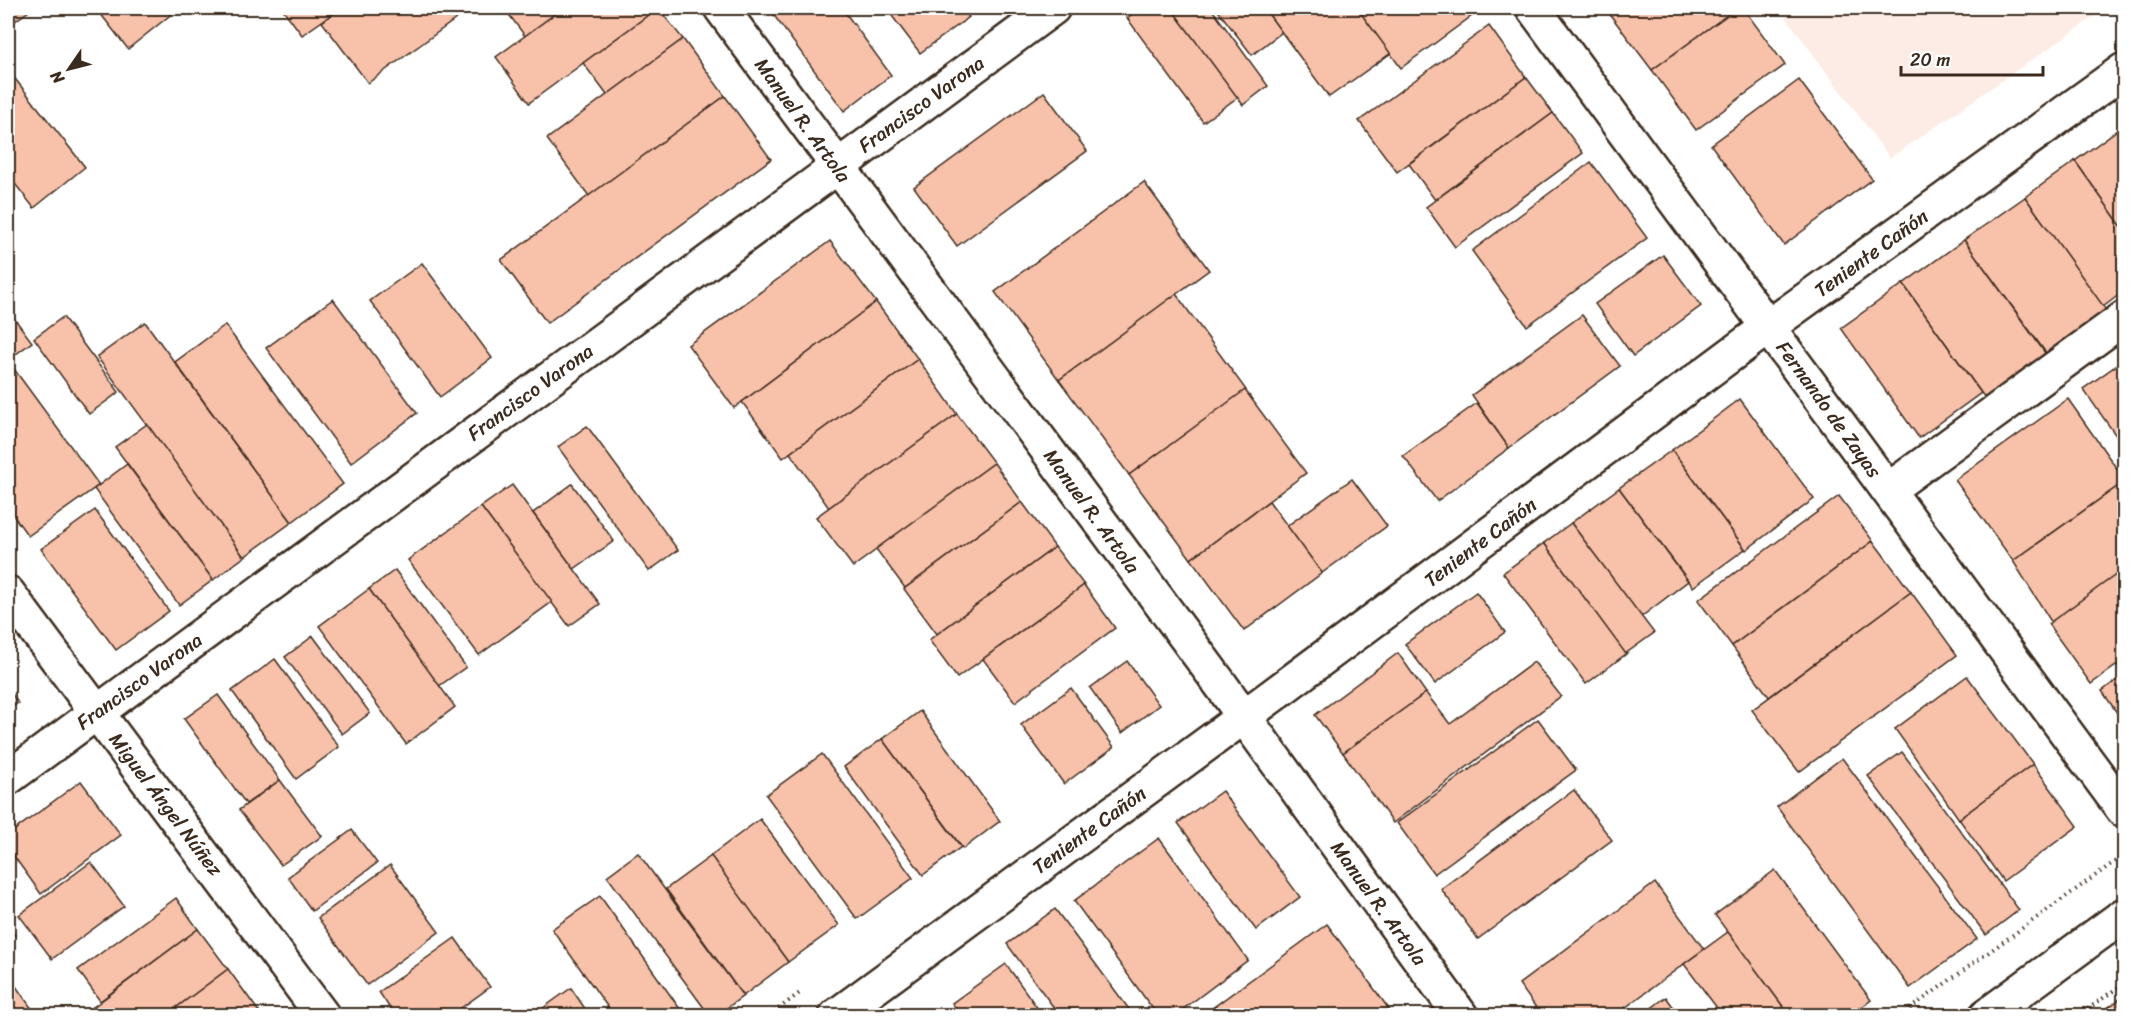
<svg xmlns="http://www.w3.org/2000/svg" width="2132" height="1023" font-family="Sriracha,sans-serif">
  <style>
    .built { fill: #fdece6 }
    .building { fill: #f8c1aa; stroke: #3b2a1e; stroke-width: 1.5 }
    .lines { fill: none; stroke-linecap: round; stroke-linejoin: round }
    .minor-casing { stroke: #3b2a1e; stroke-width: 38 }
    .path { stroke: #3b2a1e; stroke-width: 4; stroke-dasharray: 1.5 4.5; stroke-linecap: butt }
    .minor { stroke: #fff; stroke-width: 33 }
    .labels { text-anchor: middle; stroke-width: 5; stroke-linejoin: round; paint-order: stroke }
    .street-label { font-size: 20px; fill: #3b2a1e; stroke: #fff }
  </style>
  <rect width="100%" height="100%" fill="#fff"/>
  <filter id="ink" filterUnits="userSpaceOnUse"><feTurbulence type="fractalNoise" baseFrequency=".0167" numOctaves="2"/><feDisplacementMap in="SourceGraphic" scale="12" xChannelSelector="R" yChannelSelector="G"/><feConvolveMatrix kernelMatrix="1 2 1 2 8 2 1 2 1" color-interpolation-filters="sRGB"/></filter>
  <g filter="url(#ink)">
    <polygon class="built" points="1779,8 2107,8 1890,158"/>
    <g class="building">
      <polygon points="8,8 33,8 8,26"/>
      <polygon points="96,8 179,8 128,49"/>
      <polygon points="282,8 341,8 302,35"/>
      <polygon points="341,8 471,8 368,83 322,22"/>
      <polygon points="504,8 563,8 525,36"/>
      <polygon points="563,8 658,8 529,103 496,57"/>
      <polygon points="658,8 683,39 607,95 583,63"/>
      <polygon points="773,8 842,8 891,75 844,111 770,10"/>
      <polygon points="886,8 962,8 969,17 920,53"/>
      <polygon points="1141,8 1171,8 1238,97 1203,122 1127,18"/>
      <polygon points="1171,8 1211,8 1268,86 1243,105"/>
      <polygon points="1216,8 1264,8 1282,32 1252,55"/>
      <polygon points="1264,8 1357,8 1391,53 1329,97"/>
      <polygon points="1357,8 1479,8 1480,10 1401,68"/>
      <polygon points="1605,8 1737,8 1652,70"/>
      <polygon points="1737,8 1743,8 1785,65 1696,130 1652,70"/>
      <polygon points="1489,26 1526,77 1397,172 1359,121"/>
      <polygon points="683,39 725,96 589,196 547,139"/>
      <polygon points="8,70 85,167 34,208 8,175"/>
      <polygon points="1526,77 1553,113 1435,200 1409,164"/>
      <polygon points="1799,80 1872,179 1784,245 1711,145"/>
      <polygon points="1044,92 1087,151 957,246 914,187"/>
      <polygon points="725,96 771,159 547,323 501,260"/>
      <polygon points="1553,113 1583,153 1455,247 1426,207"/>
      <polygon points="2124,125 2124,230 2075,161"/>
      <polygon points="2075,161 2124,230 2124,291 2103,307 2025,197"/>
      <polygon points="1591,162 1647,238 1527,326 1472,251"/>
      <polygon points="1144,182 1209,270 1059,380 995,292"/>
      <polygon points="2025,197 2106,310 2046,353 1964,240"/>
      <polygon points="1964,240 2048,357 1987,401 1903,284"/>
      <polygon points="830,241 876,302 734,408 688,345"/>
      <polygon points="1663,255 1701,306 1633,356 1595,304"/>
      <polygon points="422,263 492,358 440,397 370,301"/>
      <polygon points="1903,284 1981,393 1919,438 1841,328"/>
      <polygon points="1176,294 1246,390 1129,475 1059,380"/>
      <polygon points="333,299 417,413 351,463 266,348"/>
      <polygon points="876,302 918,359 783,458 742,402"/>
      <polygon points="8,310 32,342 8,360"/>
      <polygon points="1582,315 1620,366 1509,448 1472,395"/>
      <polygon points="63,317 119,392 89,414 34,338"/>
      <polygon points="145,322 292,522 244,557 97,357"/>
      <polygon points="225,325 343,484 292,522 175,362"/>
      <polygon points="918,359 957,414 829,508 790,453"/>
      <polygon points="2124,360 2124,447 2083,389"/>
      <polygon points="14,369 99,485 28,536 8,508 8,374"/>
      <polygon points="1245,390 1306,473 1191,559 1129,475"/>
      <polygon points="1740,399 1814,499 1746,550 1672,450"/>
      <polygon points="2068,399 2124,479 2124,482 2013,561 1955,480"/>
      <polygon points="1477,403 1509,448 1437,501 1403,456"/>
      <polygon points="957,414 994,463 853,567 816,517"/>
      <polygon points="147,424 244,557 213,580 115,447"/>
      <polygon points="587,426 678,550 649,571 558,447"/>
      <polygon points="1672,450 1745,549 1693,587 1619,488"/>
      <polygon points="994,463 1022,502 905,588 876,549"/>
      <polygon points="127,464 213,580 179,605 94,489"/>
      <polygon points="1352,479 1387,526 1322,573 1287,526"/>
      <polygon points="2124,482 2124,578 2055,628 2013,561"/>
      <polygon points="572,484 614,541 574,569 533,513"/>
      <polygon points="512,485 600,604 569,626 481,507"/>
      <polygon points="1619,488 1688,581 1641,617 1571,523"/>
      <polygon points="1839,496 1873,541 1732,646 1698,600"/>
      <polygon points="1269,501 1322,573 1244,631 1191,559"/>
      <polygon points="1022,502 1055,547 937,634 904,589"/>
      <polygon points="481,507 552,602 479,655 408,560"/>
      <polygon points="95,510 169,611 116,650 41,549"/>
      <polygon points="1571,523 1654,633 1625,654 1544,543"/>
      <polygon points="1873,541 1911,592 1769,697 1732,646"/>
      <polygon points="1544,543 1626,654 1586,684 1503,573"/>
      <polygon points="1055,547 1084,585 957,678 929,640"/>
      <polygon points="2124,569 2124,660 2091,684 2048,624"/>
      <polygon points="395,570 466,667 439,686 369,589"/>
      <polygon points="1084,585 1115,628 1015,702 983,659"/>
      <polygon points="369,589 455,707 406,744 319,626"/>
      <polygon points="1476,592 1505,632 1435,684 1405,644"/>
      <polygon points="1911,592 1957,655 1799,772 1752,710"/>
      <polygon points="313,636 370,713 342,734 285,657"/>
      <polygon points="1398,653 1426,693 1343,753 1315,715"/>
      <polygon points="275,659 339,747 296,779 232,691"/>
      <polygon points="1127,661 1159,705 1122,733 1090,688"/>
      <polygon points="1534,662 1561,696 1393,823 1343,753 1426,693 1450,724"/>
      <polygon points="2124,675 2124,723 2102,691"/>
      <polygon points="1967,676 2033,764 1959,819 1895,729"/>
      <polygon points="8,688 18,703 8,710"/>
      <polygon points="1071,688 1114,747 1064,784 1021,725"/>
      <polygon points="218,695 280,780 246,804 184,719"/>
      <polygon points="920,711 1000,821 963,849 882,739"/>
      <polygon points="1538,719 1576,770 1434,874 1397,823"/>
      <polygon points="882,739 961,847 923,875 844,767"/>
      <polygon points="1902,752 2019,910 1986,935 1868,776"/>
      <polygon points="822,754 913,878 857,919 766,795"/>
      <polygon points="1842,758 1977,939 1910,988 1777,807"/>
      <polygon points="2033,764 2078,826 2003,881 1959,819"/>
      <polygon points="280,780 322,836 281,865 239,810"/>
      <polygon points="81,781 121,835 41,894 8,848 8,835"/>
      <polygon points="1574,790 1612,840 1478,939 1441,889"/>
      <polygon points="1222,791 1300,897 1256,930 1178,823"/>
      <polygon points="760,819 839,925 788,962 710,856"/>
      <polygon points="352,830 377,863 312,911 288,877"/>
      <polygon points="1159,838 1248,960 1174,1016 1158,1016 1074,901"/>
      <polygon points="638,853 743,996 716,1016 710,1016 607,876"/>
      <polygon points="711,856 788,962 743,996 666,889"/>
      <polygon points="91,862 124,906 52,959 19,915"/>
      <polygon points="390,865 439,932 367,985 318,918"/>
      <polygon points="1775,870 1871,1000 1850,1016 1790,1016 1715,915"/>
      <polygon points="1655,883 1704,949 1614,1016 1542,1016 1519,984"/>
      <polygon points="600,896 685,1016 614,1016 552,929"/>
      <polygon points="176,898 198,929 100,1001 78,970"/>
      <polygon points="1055,909 1134,1016 1060,1016 1007,944"/>
      <polygon points="8,924 15,935 8,940"/>
      <polygon points="1327,924 1394,1016 1216,1016 1211,1009"/>
      <polygon points="198,929 228,969 165,1016 81,1016"/>
      <polygon points="1728,932 1790,1016 1723,1016 1684,964"/>
      <polygon points="455,938 490,987 450,1016 395,1016 379,992"/>
      <polygon points="1006,964 1043,1016 961,1016 952,1003"/>
      <polygon points="228,969 262,1016 165,1016"/>
      <polygon points="8,975 37,1016 8,1016"/>
      <polygon points="571,988 590,1016 532,1016"/>
      <polygon points="2124,996 2124,1016 2111,1016 2106,1009"/>
      <polygon points="1666,997 1680,1016 1641,1016"/>
    </g>
    <g class="lines">
      <g class="minor-casing">
        <g id="minor">
          <polyline points="721,8 1221,685 1461,1016"/>
          <polyline points="1533,8 2124,811"/>
          <polyline points="1888,490 2124,318"/>
          <polyline points="8,593 323,1016"/>
          <polyline points="8,778 1053,8"/>
          <polyline points="836,1016 1272,696 1768,327 2124,70"/>
          <polyline points="1986,1016 2124,915"/>
        </g>
      </g>
      <g class="path">
        <polyline points="769,1016 801,992"/>
        <polyline points="1900,1016 2124,855"/>
        <polyline points="2078,1016 2124,983"/>
      </g>
      <use href="#minor" class="minor"/>
    </g>
  </g>
  <g class="labels">
    <g class="street-label">
      <text transform="translate(921 104) rotate(-36)" y="7">Francisco Varona</text>
      <text transform="translate(803 120) rotate(54)" y="7">Manuel R. Artola</text>
      <text transform="translate(1871 253) rotate(-36)" y="7">Teniente Cañón</text>
      <text transform="translate(530 392) rotate(-36)" y="7">Francisco Varona</text>
      <text transform="translate(1829 409) rotate(54)" y="7">Fernando de Zayas</text>
      <text transform="translate(1092 511) rotate(54)" y="7">Manuel R. Artola</text>
      <text transform="translate(1480 542) rotate(-37)" y="7">Teniente Cañón</text>
      <text transform="translate(139 681) rotate(-36)" y="7">Francisco Varona</text>
      <text transform="translate(166 804) rotate(53)" y="7">Miguel Ángel Núñez</text>
      <text transform="translate(1089 830) rotate(-36)" y="7">Teniente Cañón</text>
      <text transform="translate(1379 903) rotate(54)" y="7">Manuel R. Artola</text>
    </g>
  </g>
  <rect width="2132" height="1023" fill="none" stroke="#fff" stroke-width="30"/>
  <rect x="15" y="15" width="2102" height="993" fill="none" stroke="#3b2a1e" stroke-width="2" filter="url(#ink)"/>
  <g transform="translate(69 69) rotate(235)" stroke="#ffffff" stroke-width="4.5" paint-order="stroke">
  <path d="M0-4.5L10 22L0 15L-10 22Z" fill="#3b2a1e"/>
  <text y="-9" font-size="16" font-weight="bold" text-anchor="middle" fill="#3b2a1e">N</text>
  </g>
  <path d="M1901 66v9h142v-9" fill="none" stroke="#3b2a1e" stroke-width="3"/>
  <text x="1910" y="66" font-size="18" fill="#3b2a1e" stroke="#ffffff" stroke-width="4.5" paint-order="stroke">20 m</text>
</svg>
